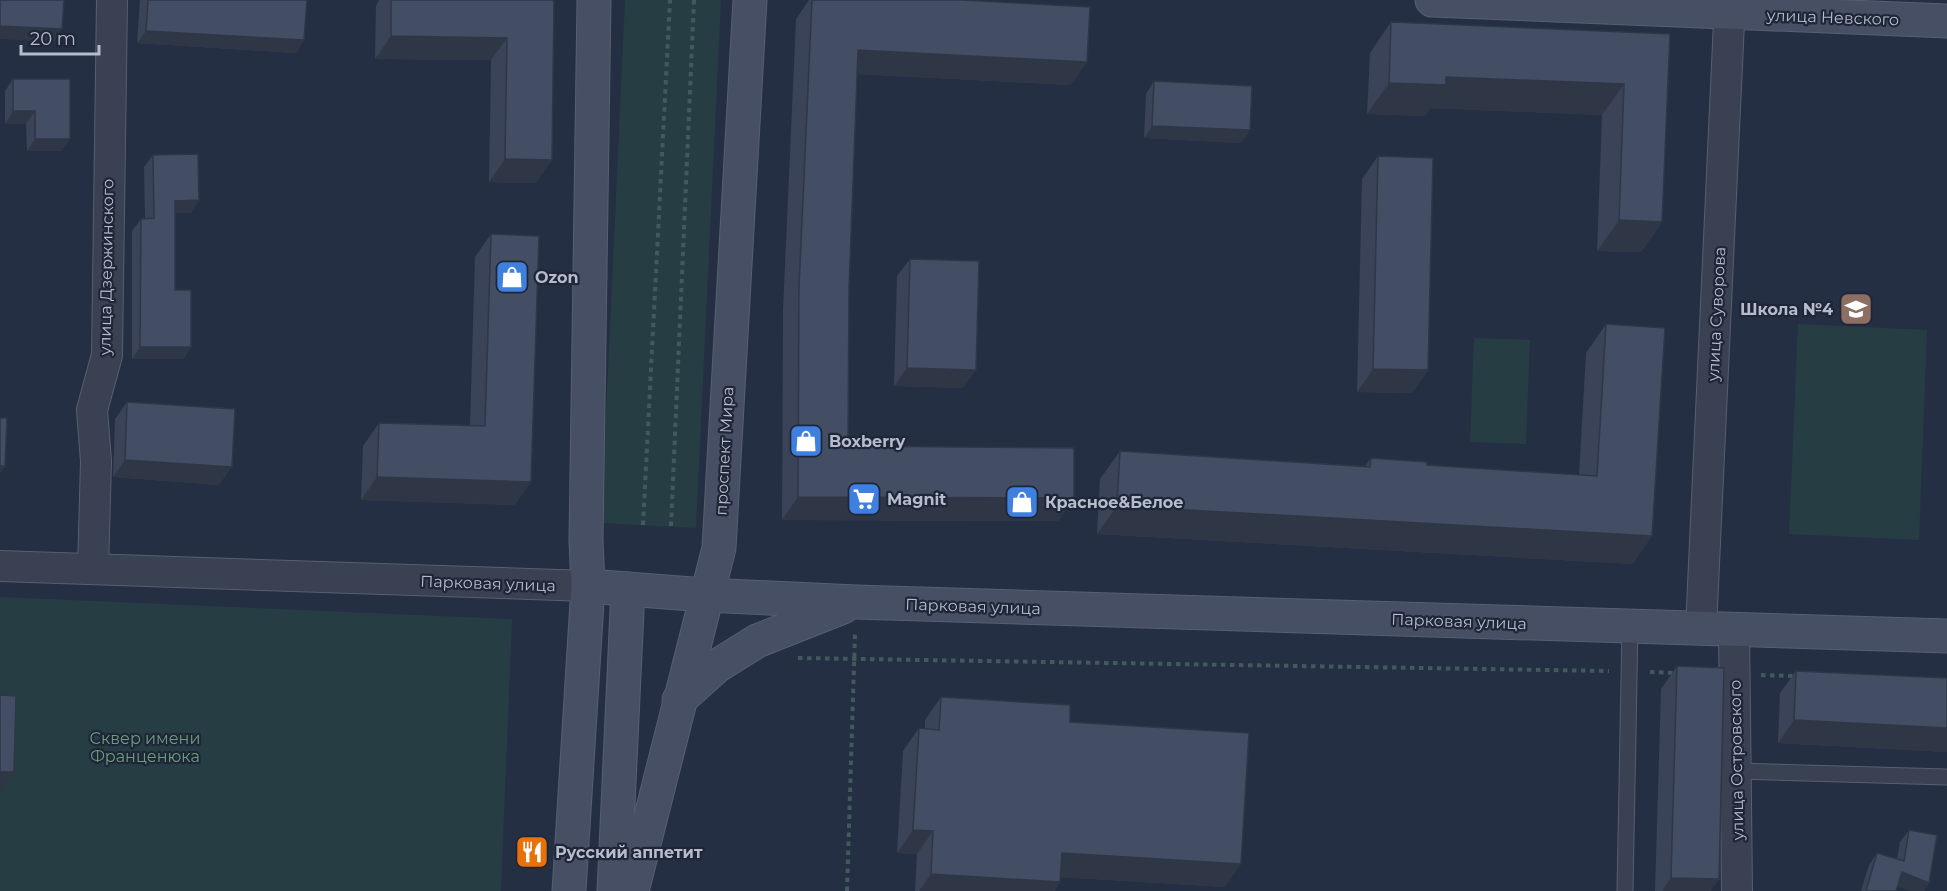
<svg xmlns="http://www.w3.org/2000/svg" width="1947" height="891" font-family="Montserrat,sans-serif">
  <style>
    .green { fill: #273d44 }
    .lines { fill: none; stroke-linecap: round; stroke-linejoin: round }
    .lane-casing { stroke: #575f70; stroke-width: 17 }
    .street-casing { stroke: #575f70; stroke-width: 32 }
    .secondary-casing { stroke: #575f70; stroke-width: 35 }
    .path { stroke: #42595d; stroke-width: 4; stroke-dasharray: 4.5 4.5; stroke-linecap: butt }
    .lane { stroke: #394152; stroke-width: 15 }
    .street { stroke: #394152; stroke-width: 30 }
    .secondary { stroke: #474f65; stroke-width: 33 }
    .wall { fill: #3a4357 }
    .shaded-wall { fill: #2f3747 }
    .building { fill: #434e65; stroke: #2f3747; stroke-width: 1.5 }
    .labels { text-anchor: middle; stroke-width: 4.5; stroke-linejoin: round; paint-order: stroke }
    .street-label { font-size: 16px; fill: #b6bccc; stroke: #1e2638 }
    .poi-label { font-size: 16px; font-weight: bold; fill: #b6bccc; stroke: #1e2638; text-anchor: start }
    .park-label { font-size: 16px; fill: #6c9e7c; stroke: #1e2638 }
  </style>
  <rect width="100%" height="100%" fill="#252f43"/>
  <g class="green">
    <polygon points="625,0 721,0 696,528 601,523"/>
    <polygon points="1798,324 1927,330 1919,540 1789,534"/>
    <polygon points="1474,338 1530,340 1526,444 1470,442"/>
    <polygon points="0,597 512,619 501,891 0,891"/>
  </g>
  <g class="lines">
    <g class="lane-casing">
      <g id="lane">
        <polyline points="1736,771 1947,777"/>
        <polyline points="1625,891 1630,626"/>
      </g>
    </g>
    <g class="street-casing">
      <g id="street">
        <polyline points="0,566 588,586"/>
        <polyline points="93,569 96,461 92,410 107,355 112,0"/>
        <polyline points="1701,629 1730,0"/>
        <polyline points="1734,629 1737,891"/>
      </g>
    </g>
    <g class="secondary-casing">
      <g id="secondary">
        <polyline points="1432,0 1947,21"/>
        <polyline points="588,586 705,595 856,602 1947,636"/>
        <polyline points="679,700 717,666 757,641 843,607"/>
        <polyline points="569,891 588,586 586,540 594,0"/>
        <polyline points="614,891 628,589"/>
        <polyline points="632,891 719,548 750,0"/>
      </g>
    </g>
    <g class="path">
      <polyline points="643,525 670,0"/>
      <polyline points="671,526 694,0"/>
      <polyline points="798,658 1609,671"/>
      <polyline points="1650,672 1675,673"/>
      <polyline points="1761,675 1795,676"/>
      <polyline points="847,891 855,633"/>
    </g>
    <use href="#lane" class="lane"/>
    <use href="#street" class="street"/>
    <use href="#secondary" class="secondary"/>
  </g>
  <g class="wall">
    <polygon points="140,0 307,0 304,40 296,53 137,43"/>
    <polygon points="379,0 554,0 536,183 489,182 491,60 375,59 376,6"/>
    <polygon points="809,0 962,0 1071,85 857,74 849,288 848,446 1074,498 1058,521 782,520 783,310 796,19"/>
    <polygon points="1391,22 1670,34 1662,222 1641,252 1597,251 1602,115 1430,108 1425,116 1367,114 1370,53"/>
    <polygon points="13,79 70,139 61,151 27,151 26,124 5,124 5,91"/>
    <polygon points="1154,81 1250,130 1241,143 1144,138 1146,94"/>
    <polygon points="153,155 191,213 175,213 175,290 191,347 183,359 132,359 132,231 141,219 145,219 144,167"/>
    <polygon points="1378,156 1428,370 1412,393 1357,392 1362,179"/>
    <polygon points="491,234 515,505 361,500 363,446 379,423 470,425 475,257"/>
    <polygon points="910,259 963,388 894,386 897,276"/>
    <polygon points="1606,324 1633,564 1097,534 1100,479 1120,451 1365,466 1371,458 1427,465 1579,475 1586,353"/>
    <polygon points="127,402 219,485 113,477 115,419"/>
    <polygon points="1677,666 1719,879 1710,891 1655,891 1661,689"/>
    <polygon points="1796,671 1947,678 1947,752 1778,743 1780,693"/>
    <polygon points="941,697 1070,722 1225,887 1060,877 1060,882 1054,891 915,891 917,854 897,853 903,751 919,728 925,729 925,720"/>
    <polygon points="1909,830 1929,883 1924,891 1910,891 1898,886 1896,891 1861,891 1869,865 1877,853 1897,859 1900,842"/>
  </g>
  <g class="shaded-wall">
    <polygon points="0,26 62,29 54,42 0,39"/>
    <polygon points="146,31 304,40 296,53 137,43"/>
    <polygon points="391,36 507,38 491,60 375,59"/>
    <polygon points="858,50 1087,62 1071,85 842,73"/>
    <polygon points="1446,77 1624,84 1602,115 1430,108 1425,116 1367,114 1389,83"/>
    <polygon points="13,111 35,111 26,124 5,124"/>
    <polygon points="1152,126 1250,130 1241,143 1144,138"/>
    <polygon points="35,139 70,139 61,151 27,151"/>
    <polygon points="505,159 552,160 536,183 489,182"/>
    <polygon points="199,200 191,213 166,213 175,201"/>
    <polygon points="1619,220 1662,222 1641,252 1597,251"/>
    <polygon points="140,347 191,347 183,359 132,359"/>
    <polygon points="907,368 976,370 963,388 894,386"/>
    <polygon points="1373,369 1428,370 1412,393 1357,392"/>
    <polygon points="125,460 232,467 219,485 113,477"/>
    <polygon points="0,466 5,466 0,474"/>
    <polygon points="377,477 531,482 515,505 361,500"/>
    <polygon points="798,497 1074,498 1058,521 782,520"/>
    <polygon points="1117,506 1652,536 1633,564 1097,534"/>
    <polygon points="1794,720 1947,728 1947,752 1778,743"/>
    <polygon points="0,772 14,772 0,792"/>
    <polygon points="913,830 933,831 917,854 897,853"/>
    <polygon points="1062,853 1241,864 1225,887 1046,876"/>
    <polygon points="1902,872 1929,883 1924,891 1910,891 1893,884"/>
    <polygon points="931,874 1060,882 1054,891 919,891"/>
    <polygon points="1671,878 1719,879 1710,891 1662,891"/>
  </g>
  <g class="building">
    <polygon points="0,0 64,0 62,29 0,26"/>
    <polygon points="148,0 307,0 304,40 146,31"/>
    <polygon points="391,0 554,0 552,160 505,159 507,38 391,36"/>
    <polygon points="812,0 962,0 1090,7 1087,62 858,50 849,288 848,446 1074,448 1074,498 798,497 799,287"/>
    <polygon points="1391,22 1670,34 1662,222 1619,220 1624,84 1446,77 1446,85 1389,83"/>
    <polygon points="13,79 70,79 70,139 35,139 35,111 13,111"/>
    <polygon points="1154,81 1252,86 1250,130 1152,126"/>
    <polygon points="198,154 199,200 175,201 175,290 191,290 191,347 140,347 141,219 154,218 153,155"/>
    <polygon points="1378,156 1433,158 1428,370 1373,369"/>
    <polygon points="491,234 539,236 531,482 377,477 379,423 485,426"/>
    <polygon points="910,259 979,261 976,370 907,368"/>
    <polygon points="1606,324 1665,328 1652,536 1117,506 1120,451 1370,467 1371,458 1427,462 1427,465 1597,476"/>
    <polygon points="127,402 235,409 232,467 125,460"/>
    <polygon points="0,418 7,418 5,466 0,466"/>
    <polygon points="1677,666 1724,668 1719,879 1671,878"/>
    <polygon points="1796,671 1947,678 1947,728 1794,720"/>
    <polygon points="0,695 16,696 14,772 0,772"/>
    <polygon points="941,697 1070,705 1070,722 1249,733 1241,864 1062,853 1060,882 931,874 933,831 913,830 919,728 939,730"/>
    <polygon points="1909,830 1937,835 1929,883 1902,872 1896,891 1866,891 1877,853 1904,861"/>
  </g>
  <defs>
    <g id="shop-square" transform="scale(1.725)"><rect x="-9" y="-9" width="18" height="18" rx="4" fill="#3f7fe0" stroke="#1e2638"/><path d="M-5-2.5h2.3a2.7 3.5 0 0 1 5.4 0H5L5.5 6h-11ZM-1.5-2.5h3a1.5 2.3 0 0 0-3 0Z" fill="#fff"/></g>
    <g id="school-square" transform="scale(1.725)"><rect x="-9" y="-9" width="18" height="18" rx="4" fill="#8d6e63" stroke="#1e2638"/><path d="M0-5L7-2L0 1L-7-2ZM-4 1L0 2.5L4 1V4Q0 6-4 4Z" fill="#fff"/></g>
    <g id="supermarket-square" transform="scale(1.725)"><rect x="-9" y="-9" width="18" height="18" rx="4" fill="#3f7fe0" stroke="#1e2638"/><path d="M-6-5.5h2.5l.6 2H6L4.5 2H-2.5L-4.4-4H-6ZM-1.5 3.2a1.3 1.3 0 1 0 .1 0ZM3 3.2a1.3 1.3 0 1 0 .1 0Z" fill="#fff"/></g>
    <g id="restaurant-square" transform="scale(1.725)"><rect x="-9" y="-9" width="18" height="18" rx="4" fill="#e8710a" stroke="#1e2638"/><path d="M-5-6h1v4h1v-4h1v4h1v-4h1v5L-1.5 .5V6h-2V.5L-5-1ZM5-6V6H3V1.5H1.5Q1.5-4 5-6Z" fill="#fff"/></g>
  </defs>
  <g fill-rule="evenodd">
    <use href="#shop-square" x="512" y="277"/>
    <use href="#school-square" x="1856" y="309"/>
    <use href="#shop-square" x="806" y="441"/>
    <use href="#supermarket-square" x="864" y="499"/>
    <use href="#shop-square" x="1022" y="502"/>
    <use href="#restaurant-square" x="532" y="852"/>
  </g>
  <g class="labels">
    <g class="street-label">
      <text transform="translate(1833 17) rotate(2)" y="6">улица Невского</text>
      <text transform="translate(106 267) rotate(-89)" y="6">улица Дзержинского</text>
      <text transform="translate(1716 314) rotate(-87)" y="6">улица Суворова</text>
      <text transform="translate(724 451) rotate(-87)" y="6">проспект Мира</text>
      <text transform="translate(488 583) rotate(2)" y="6">Парковая улица</text>
      <text transform="translate(973 606) rotate(2)" y="6">Парковая улица</text>
      <text transform="translate(1459 621) rotate(2)" y="6">Парковая улица</text>
      <text transform="translate(1736 760) rotate(-91)" y="6">улица Островского</text>
    </g>
    <g class="poi-label">
      <text x="535" y="283">Ozon</text>
      <text x="1833" y="315" text-anchor="end">Школа №4</text>
      <text x="829" y="447">Boxberry</text>
      <text x="887" y="505">Magnit</text>
      <text x="1045" y="508">Красное&amp;Белое</text>
      <text x="555" y="858">Русский аппетит</text>
    </g>
    <g class="park-label">
      <text x="145" y="744">Сквер имени<tspan x="145" dy="18">Франценюка</tspan></text>
    </g>
  </g>
  <path d="M21 45v9h78v-9" fill="none" stroke="#b6bccc" stroke-width="3"/>
  <text x="30" y="45" font-size="18" fill="#b6bccc" stroke="#1e2638" stroke-width="4.5" paint-order="stroke">20 m</text>
</svg>
